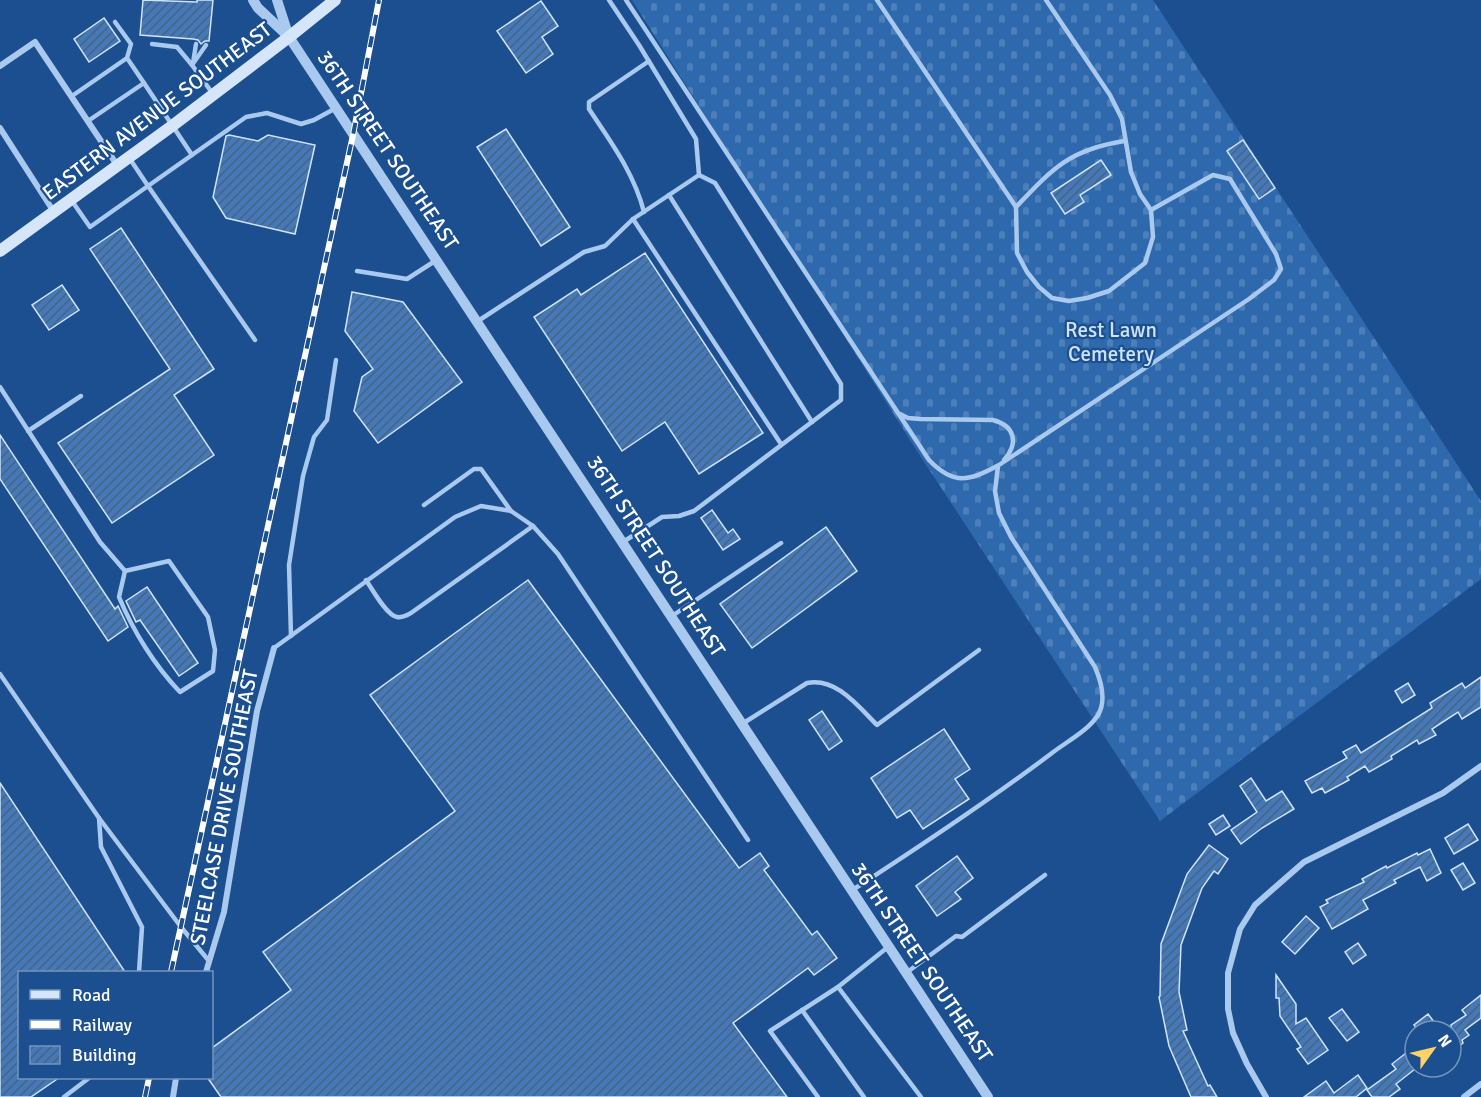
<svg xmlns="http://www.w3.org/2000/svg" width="1481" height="1097" font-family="Signika,sans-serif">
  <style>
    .cemetery { fill: url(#cemetery-stones) }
    .building { fill: url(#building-hatch); stroke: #cfe3fa; stroke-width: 1.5 }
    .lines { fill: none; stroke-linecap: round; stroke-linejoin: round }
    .service { stroke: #a9c9ee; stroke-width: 4.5 }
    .minor { stroke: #a9c9ee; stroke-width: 6 }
    .tertiary { stroke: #a9c9ee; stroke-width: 10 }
    .secondary { stroke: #d6e6fa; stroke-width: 12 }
    .rail-casing { stroke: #fff; stroke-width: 6 }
    .rail { stroke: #1b4f8f; stroke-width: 4; stroke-dasharray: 11; stroke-linecap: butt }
    .labels { text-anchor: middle; stroke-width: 4.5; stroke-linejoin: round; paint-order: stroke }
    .street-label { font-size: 21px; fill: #fff; stroke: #1b4f8f }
    .park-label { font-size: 21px; fill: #cfe3fa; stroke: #1b4f8f }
  </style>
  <defs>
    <pattern id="cemetery-stones" width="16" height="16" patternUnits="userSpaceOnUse" patternTransform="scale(1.5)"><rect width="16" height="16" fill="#2e69ad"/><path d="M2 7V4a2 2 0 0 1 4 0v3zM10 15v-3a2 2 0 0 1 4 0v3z" fill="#4d80b9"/></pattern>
    <pattern id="building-hatch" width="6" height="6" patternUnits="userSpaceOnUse" patternTransform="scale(1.5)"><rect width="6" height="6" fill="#4478b7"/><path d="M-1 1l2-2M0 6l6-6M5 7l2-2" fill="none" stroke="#486282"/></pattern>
  </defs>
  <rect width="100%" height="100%" fill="#1b4f8f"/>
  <polygon class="cemetery" points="632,0 1153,0 1481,501 1481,579 1160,821 915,448"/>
  <g class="building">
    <polygon points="143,0 197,2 197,0 213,0 209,41 205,41 201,44 198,40 193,39 140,35"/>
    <polygon points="541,1 558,26 542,37 553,54 526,73 497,31"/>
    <polygon points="104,18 120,41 89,62 74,39"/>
    <polygon points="506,129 570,227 541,246 477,147"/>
    <polygon points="229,135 258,141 268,135 315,145 295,234 226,218 213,197 226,136"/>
    <polygon points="1243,140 1275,188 1259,199 1227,151"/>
    <polygon points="1101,160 1111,175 1080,195 1084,202 1065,214 1051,193"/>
    <polygon points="121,228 214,369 174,395 214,455 112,523 58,443 170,369 90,249"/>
    <polygon points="645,253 763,433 699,474 665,422 622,451 534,317 577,289 581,295"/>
    <polygon points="62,285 79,310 49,330 32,305"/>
    <polygon points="352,292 403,302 462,382 378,443 354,411 362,377 373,369 345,331"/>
    <polygon points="0,435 115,609 118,606 128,627 108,641 0,479"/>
    <polygon points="712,510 728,533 733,529 740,539 723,550 701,518"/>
    <polygon points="826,527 857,571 752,648 720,604"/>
    <polygon points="528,580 739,868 760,853 769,866 764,870 812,935 817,931 837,958 814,975 808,968 733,1023 787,1097 221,1097 207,1077 212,1077 212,1048 291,990 263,952 455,811 370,695"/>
    <polygon points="147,587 198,663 179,676 140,620 136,622 126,601"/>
    <polygon points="1481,677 1481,707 1462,719 1458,712 1432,729 1436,735 1419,744 1417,740 1391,756 1392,759 1369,772 1365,766 1347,777 1349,780 1325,793 1322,788 1312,793 1305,781 1347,758 1343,752 1356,745 1361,753 1432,708 1430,703 1462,683 1465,688"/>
    <polygon points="1408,683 1415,695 1402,703 1395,691"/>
    <polygon points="822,711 842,741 829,750 809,720"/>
    <polygon points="944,729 970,769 955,779 969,799 923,829 910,810 897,818 871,778"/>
    <polygon points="1251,778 1266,801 1282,791 1294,809 1262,828 1241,844 1231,830 1257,812 1240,786"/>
    <polygon points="0,783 125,972 20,972 20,1077 60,1077 31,1097 0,1097"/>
    <polygon points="1223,815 1230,826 1216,835 1209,824"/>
    <polygon points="1468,824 1478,840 1454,854 1445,838"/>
    <polygon points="1209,845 1228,859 1218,874 1214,871 1202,888 1181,945 1179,992 1187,1030 1183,1031 1208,1086 1210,1085 1217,1097 1191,1097 1169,1046 1159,997 1160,996 1161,944 1187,874"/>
    <polygon points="1430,849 1441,873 1427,881 1420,867 1394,880 1396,883 1363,900 1368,909 1332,929 1320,907 1328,903 1326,900 1364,882 1362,879 1386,866 1387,868 1417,853 1418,855"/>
    <polygon points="957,856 973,878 955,892 961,899 937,916 916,886"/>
    <polygon points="1463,863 1475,883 1463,890 1451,870"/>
    <polygon points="1306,916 1319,928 1295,954 1282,942"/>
    <polygon points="1358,943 1366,955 1353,964 1345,952"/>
    <polygon points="1276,975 1296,1004 1296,1024 1306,1018 1328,1050 1308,1064 1297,1049 1301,1047 1280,1016 1279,998 1276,998"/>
    <polygon points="1481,995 1481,1018 1465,1030 1469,1035 1462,1040 1463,1043 1451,1052 1451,1025 1466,1015 1462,1010"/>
    <polygon points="1342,1009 1359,1032 1347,1041 1329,1018"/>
    <polygon points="1428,1014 1441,1031 1418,1031 1414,1025"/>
    <polygon points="1415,1046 1415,1069 1396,1084 1400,1089 1389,1097 1372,1097 1367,1090 1396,1069 1392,1064"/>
    <polygon points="1358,1075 1367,1088 1356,1097 1304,1097 1326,1081 1334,1093"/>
  </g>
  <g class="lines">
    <g class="service">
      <polyline points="609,0 639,45 696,139 699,175"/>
      <path d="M626 0 929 460C954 486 969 481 999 465L1249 299 1274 280 1281 269 1276 254 1230 179 1213 175 1151 210"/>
      <polyline points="877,0 1016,207"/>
      <path d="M1046 0 1110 95 1122 119 1131 172 1140 194 1151 210 1153 237 1145 263 1109 291 1087 298 1069 301 1052 298 1039 287 1027 272 1017 253 1016 207C1053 168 1069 150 1124 141"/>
      <polyline points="115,22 131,44 127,58 144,83"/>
      <polyline points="152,44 177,47 192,65"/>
      <polyline points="206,45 192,65 213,94"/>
      <polyline points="193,63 196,44"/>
      <polyline points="72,96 127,58"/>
      <polyline points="88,121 144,83 192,155 246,117 267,113 301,124 314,120 336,108"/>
      <polyline points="130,159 148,186 192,155"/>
      <polyline points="669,195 812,422"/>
      <polyline points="72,201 90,227 148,186 255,340"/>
      <path d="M644 212C634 173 611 142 589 109V102L649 61"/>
      <polyline points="633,219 781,444"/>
      <polyline points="357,271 407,279 435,261"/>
      <polyline points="478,321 584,252 605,246 633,219 699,175 715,183 841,384 841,400 694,511 679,516 662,517 623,542"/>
      <polyline points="0,387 100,542 125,571"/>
      <path d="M900 414 908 418 920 419 993 420C1015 426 1019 443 1004 460"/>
      <polyline points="28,431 81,396"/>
      <polyline points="424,505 474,469 481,469 511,511"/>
      <path d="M169 561 208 617 215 650 213 671 180 692C155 666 133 631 119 597L125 571Z"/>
      <path d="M366 580C372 589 387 616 397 617 402 618 407 615 411 613L533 526"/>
      <polyline points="672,616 781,543"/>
      <polyline points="291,636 289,565 303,476 314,437 327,420 336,360"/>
      <polyline points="274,648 455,517 481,506 511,511 533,526 558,554 748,840"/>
      <polyline points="0,674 99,818 101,847 142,927 139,972"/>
      <path d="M742 724 807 683C836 677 858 706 877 725L979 650"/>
      <polyline points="99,818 181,927 209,961"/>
      <path d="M851 891C919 847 987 802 1052 753 1066 742 1088 731 1098 715 1107 700 1101 681 1095 667L1011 537 999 513 995 491 998 466"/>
      <polyline points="888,947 838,987 921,1097"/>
      <polyline points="906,973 956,936 962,937 1045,875"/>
      <polyline points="802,1010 864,1097"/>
      <polyline points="64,1097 89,1078"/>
      <polyline points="818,1097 770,1031 838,987"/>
    </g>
    <g class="minor">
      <polyline points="0,66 35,42 117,165"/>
      <polyline points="0,128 54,212"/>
      <polyline points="206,972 224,912 257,711 274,648"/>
      <polyline points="173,1097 176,1078"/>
      <polyline points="1266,1097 1247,1064 1233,1033 1228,1009 1228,973 1240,929 1255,905 1304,862 1443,793 1481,766"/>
      <polyline points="1464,1097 1481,1084"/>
    </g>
    <g class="tertiary">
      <path d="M253 0 258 8 289 37C523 390 754 745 988 1097"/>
      <polyline points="277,0 288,34"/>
    </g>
    <polyline class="secondary" points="0,251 172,126 289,37 335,0"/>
    <g class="rail-casing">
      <g id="rail">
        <polyline points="171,972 353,135 379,0"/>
        <polyline points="145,1097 149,1078"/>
      </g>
    </g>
    <use href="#rail" class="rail"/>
  </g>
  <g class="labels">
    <g class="street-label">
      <text transform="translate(157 111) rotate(-37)" y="7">EASTERN AVENUE SOUTHEAST</text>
      <text transform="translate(388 150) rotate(56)" y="7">36TH STREET SOUTHEAST</text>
      <text transform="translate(656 556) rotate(57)" y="7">36TH STREET SOUTHEAST</text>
      <text transform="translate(224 807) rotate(-79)" y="7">STEELCASE DRIVE SOUTHEAST</text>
      <text transform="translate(922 962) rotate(56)" y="7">36TH STREET SOUTHEAST</text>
    </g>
    <g class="park-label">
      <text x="1111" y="337">Rest Lawn<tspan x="1111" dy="24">Cemetery</tspan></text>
    </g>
  </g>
  <rect x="18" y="971" width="195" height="108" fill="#1b4f8f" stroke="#7695bc" stroke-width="1.5"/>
  <rect x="30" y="990" width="30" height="9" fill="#d6e6fa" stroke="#7695bc" stroke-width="1.5"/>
  <text x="72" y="1001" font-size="18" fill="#ffffff">Road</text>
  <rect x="30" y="1020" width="30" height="9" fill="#ffffff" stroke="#7695bc" stroke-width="1.5"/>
  <text x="72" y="1031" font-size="18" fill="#ffffff">Railway</text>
  <rect x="30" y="1046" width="30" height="18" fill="url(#building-hatch)" stroke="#7695bc" stroke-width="1.5"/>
  <text x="72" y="1061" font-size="18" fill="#ffffff">Building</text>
  <g transform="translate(1433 1049) rotate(56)"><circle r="28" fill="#1b4f8f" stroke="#7695bc" stroke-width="1.5"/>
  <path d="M0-4.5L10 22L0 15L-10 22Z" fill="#ffd166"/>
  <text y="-9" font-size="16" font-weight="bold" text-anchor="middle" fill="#ffffff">N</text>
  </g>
</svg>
